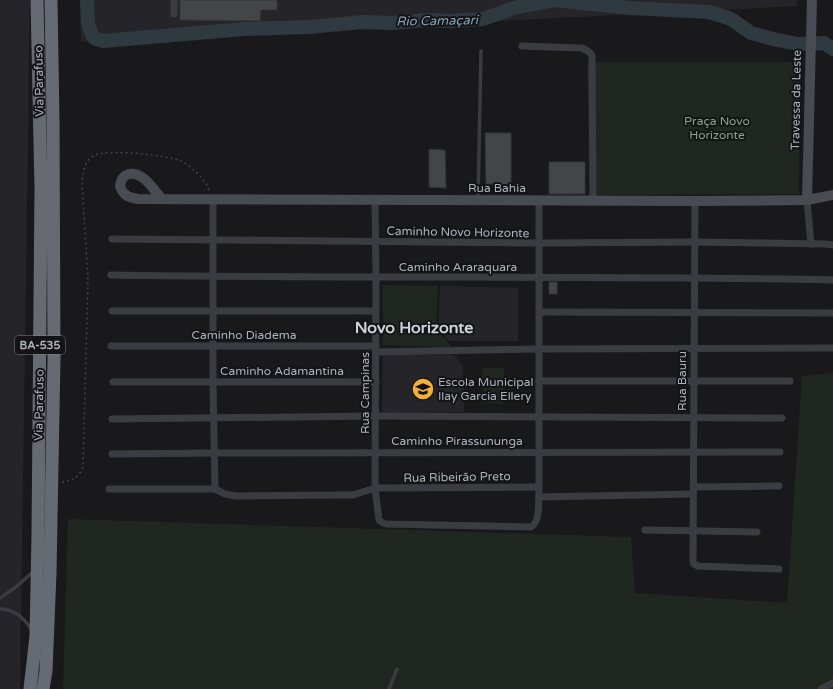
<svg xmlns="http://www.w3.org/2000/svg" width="833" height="689" font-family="'Varela Round',sans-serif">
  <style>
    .built { fill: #252529 }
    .green { fill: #1f2720 }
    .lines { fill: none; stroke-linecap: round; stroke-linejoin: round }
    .river { stroke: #2f3940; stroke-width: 14 }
    .building { fill: #434549; stroke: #333438 }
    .path { stroke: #404348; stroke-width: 1.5; stroke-dasharray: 2 3; stroke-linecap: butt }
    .lane { stroke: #3a3c41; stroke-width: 3.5 }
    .street { stroke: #3a3c41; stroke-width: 7 }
    .secondary { stroke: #484b51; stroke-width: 10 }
    .highway { stroke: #666a72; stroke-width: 13 }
    .labels { text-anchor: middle; stroke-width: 4; stroke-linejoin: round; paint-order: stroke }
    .shield { fill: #141417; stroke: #7e828a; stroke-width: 1 }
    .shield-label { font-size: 11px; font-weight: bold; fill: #acb1bb }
    .street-label { font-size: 12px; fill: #acb1bb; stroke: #141417 }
    .park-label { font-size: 12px; fill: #83a684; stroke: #141417 }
    .poi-label { font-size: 12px; fill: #acb1bb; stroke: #141417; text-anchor: start }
    .water-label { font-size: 13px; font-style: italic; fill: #83a0b6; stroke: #141417 }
    .district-label { font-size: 16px; font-weight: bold; fill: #cdd0d7; stroke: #141417 }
  </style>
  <rect width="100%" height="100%" fill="#19191c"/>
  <g class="built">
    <polygon points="0,0 30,0 20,689 0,689"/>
    <polygon points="80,0 797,0 797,6 81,42"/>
    <polygon points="440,286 518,288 518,341 449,341 438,329"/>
    <polygon points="383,354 454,355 463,366 464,412 382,413"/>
  </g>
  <g class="green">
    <polygon points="587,62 800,62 799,194 590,195"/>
    <polygon points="383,285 438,286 436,329 452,347 383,345"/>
    <polygon points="482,368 504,368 504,404 483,403"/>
    <polygon points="833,373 833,689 63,689 68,519 631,537 635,593 787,603 802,376"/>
  </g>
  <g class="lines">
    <polyline class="river" points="87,0 88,25 94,38 103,41 245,29 308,27 363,22 392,23 427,20 451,21 483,19 517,7 554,0 631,8 709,12 731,19 751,33 773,39 798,44 824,43 833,49"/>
  </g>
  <g class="building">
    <polygon points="180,0 277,0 277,10 261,10 260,21 180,20"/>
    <polygon points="485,133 511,133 511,185 486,184"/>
    <polygon points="429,149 445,150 446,188 429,187"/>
    <rect x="549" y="162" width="36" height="32"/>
    <rect x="549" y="282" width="8" height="12"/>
  </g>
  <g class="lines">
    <path class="path" d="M62 482C72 480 79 478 83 467L88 279 82 184C83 173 84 160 95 155 109 149 169 155 183 162 194 168 204 179 210 191"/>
    <g class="lane">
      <polyline points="478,200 481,51"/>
      <polyline points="0,598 16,587 34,571"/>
      <path d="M0 609C14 609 24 618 31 629"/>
      <polyline points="389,689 397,669"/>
    </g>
    <g class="street">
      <polyline points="174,14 174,0"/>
      <polyline points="522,46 582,48 588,51 592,55 593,201"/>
      <polyline points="213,200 213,383 215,489"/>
      <polyline points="807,200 811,244"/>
      <path d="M375 201 376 277 375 488 379 520 383 523 386 524 531 527C540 521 538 507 539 497V201"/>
      <polyline points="695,201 693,561 694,564 698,566 779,569"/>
      <polyline points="112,239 540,243 694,242 826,244 833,245"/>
      <path d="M111 275C352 279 592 275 833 280"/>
      <polyline points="112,311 376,311"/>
      <polyline points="539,312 833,313"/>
      <polyline points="111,346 376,346"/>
      <polyline points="376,352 538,349 833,348"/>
      <polyline points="539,381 790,381"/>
      <polyline points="113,382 376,382"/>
      <polyline points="112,419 376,416 782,418"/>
      <polyline points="112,454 213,453 780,452"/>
      <polyline points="693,487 779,486"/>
      <polyline points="109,489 215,489 225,494 236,496 338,495 353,495 375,488 539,487"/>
      <polyline points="539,497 693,494"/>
      <polyline points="645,530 757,532"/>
      <polyline points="821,689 833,683"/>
    </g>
    <g class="secondary">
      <path d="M161 198C153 189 143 171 129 174 122 176 121 181 120 186 123 196 130 198 139 199L695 201 807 200 833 195"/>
      <polyline points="807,200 812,0"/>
    </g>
    <g class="highway">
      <polyline points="30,689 36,636 38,536 41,189 37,0"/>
      <polyline points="43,689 46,671 50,573 54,358 53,120 51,0"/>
    </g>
  </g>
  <defs>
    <g id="school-disc" transform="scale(1.15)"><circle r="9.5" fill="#f4af39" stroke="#141417"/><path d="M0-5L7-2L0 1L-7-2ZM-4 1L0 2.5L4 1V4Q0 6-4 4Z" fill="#111"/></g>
  </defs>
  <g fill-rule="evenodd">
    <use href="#school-disc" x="423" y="389"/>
  </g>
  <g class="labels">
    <rect class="shield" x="15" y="336" width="50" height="18" rx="3"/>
    <g class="shield-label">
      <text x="40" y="349">BA-535</text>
    </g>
    <g class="street-label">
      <text transform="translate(39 81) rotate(-91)" y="4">Via Parafuso</text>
      <text transform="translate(796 100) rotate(-89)" y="4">Travessa da Leste</text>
      <text x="497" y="192">Rua Bahia</text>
      <text transform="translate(458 232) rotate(1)" y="4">Caminho Novo Horizonte</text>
      <text x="458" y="271">Caminho Araraquara</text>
      <text x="244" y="339">Caminho Diadema</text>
      <text x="282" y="375">Caminho Adamantina</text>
      <text transform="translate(682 381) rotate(-90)" y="4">Rua Bauru</text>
      <text transform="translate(365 393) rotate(-90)" y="4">Rua Campinas</text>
      <text transform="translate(39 405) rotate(-89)" y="4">Via Parafuso</text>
      <text x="457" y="445">Caminho Pirassununga</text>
      <text transform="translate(457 477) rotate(-1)" y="4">Rua Ribeirão Preto</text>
    </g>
    <g class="park-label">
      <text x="717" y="125">Praça Novo<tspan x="717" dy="14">Horizonte</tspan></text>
    </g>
    <g class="poi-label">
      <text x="438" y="386">Escola Municipal<tspan x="438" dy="14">Ilay Garcia Ellery</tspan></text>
    </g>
    <g class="water-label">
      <text transform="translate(437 20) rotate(-1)" y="5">Rio Camaçari</text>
    </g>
    <g class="district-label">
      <text x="414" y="333">Novo Horizonte</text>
    </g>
  </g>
</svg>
